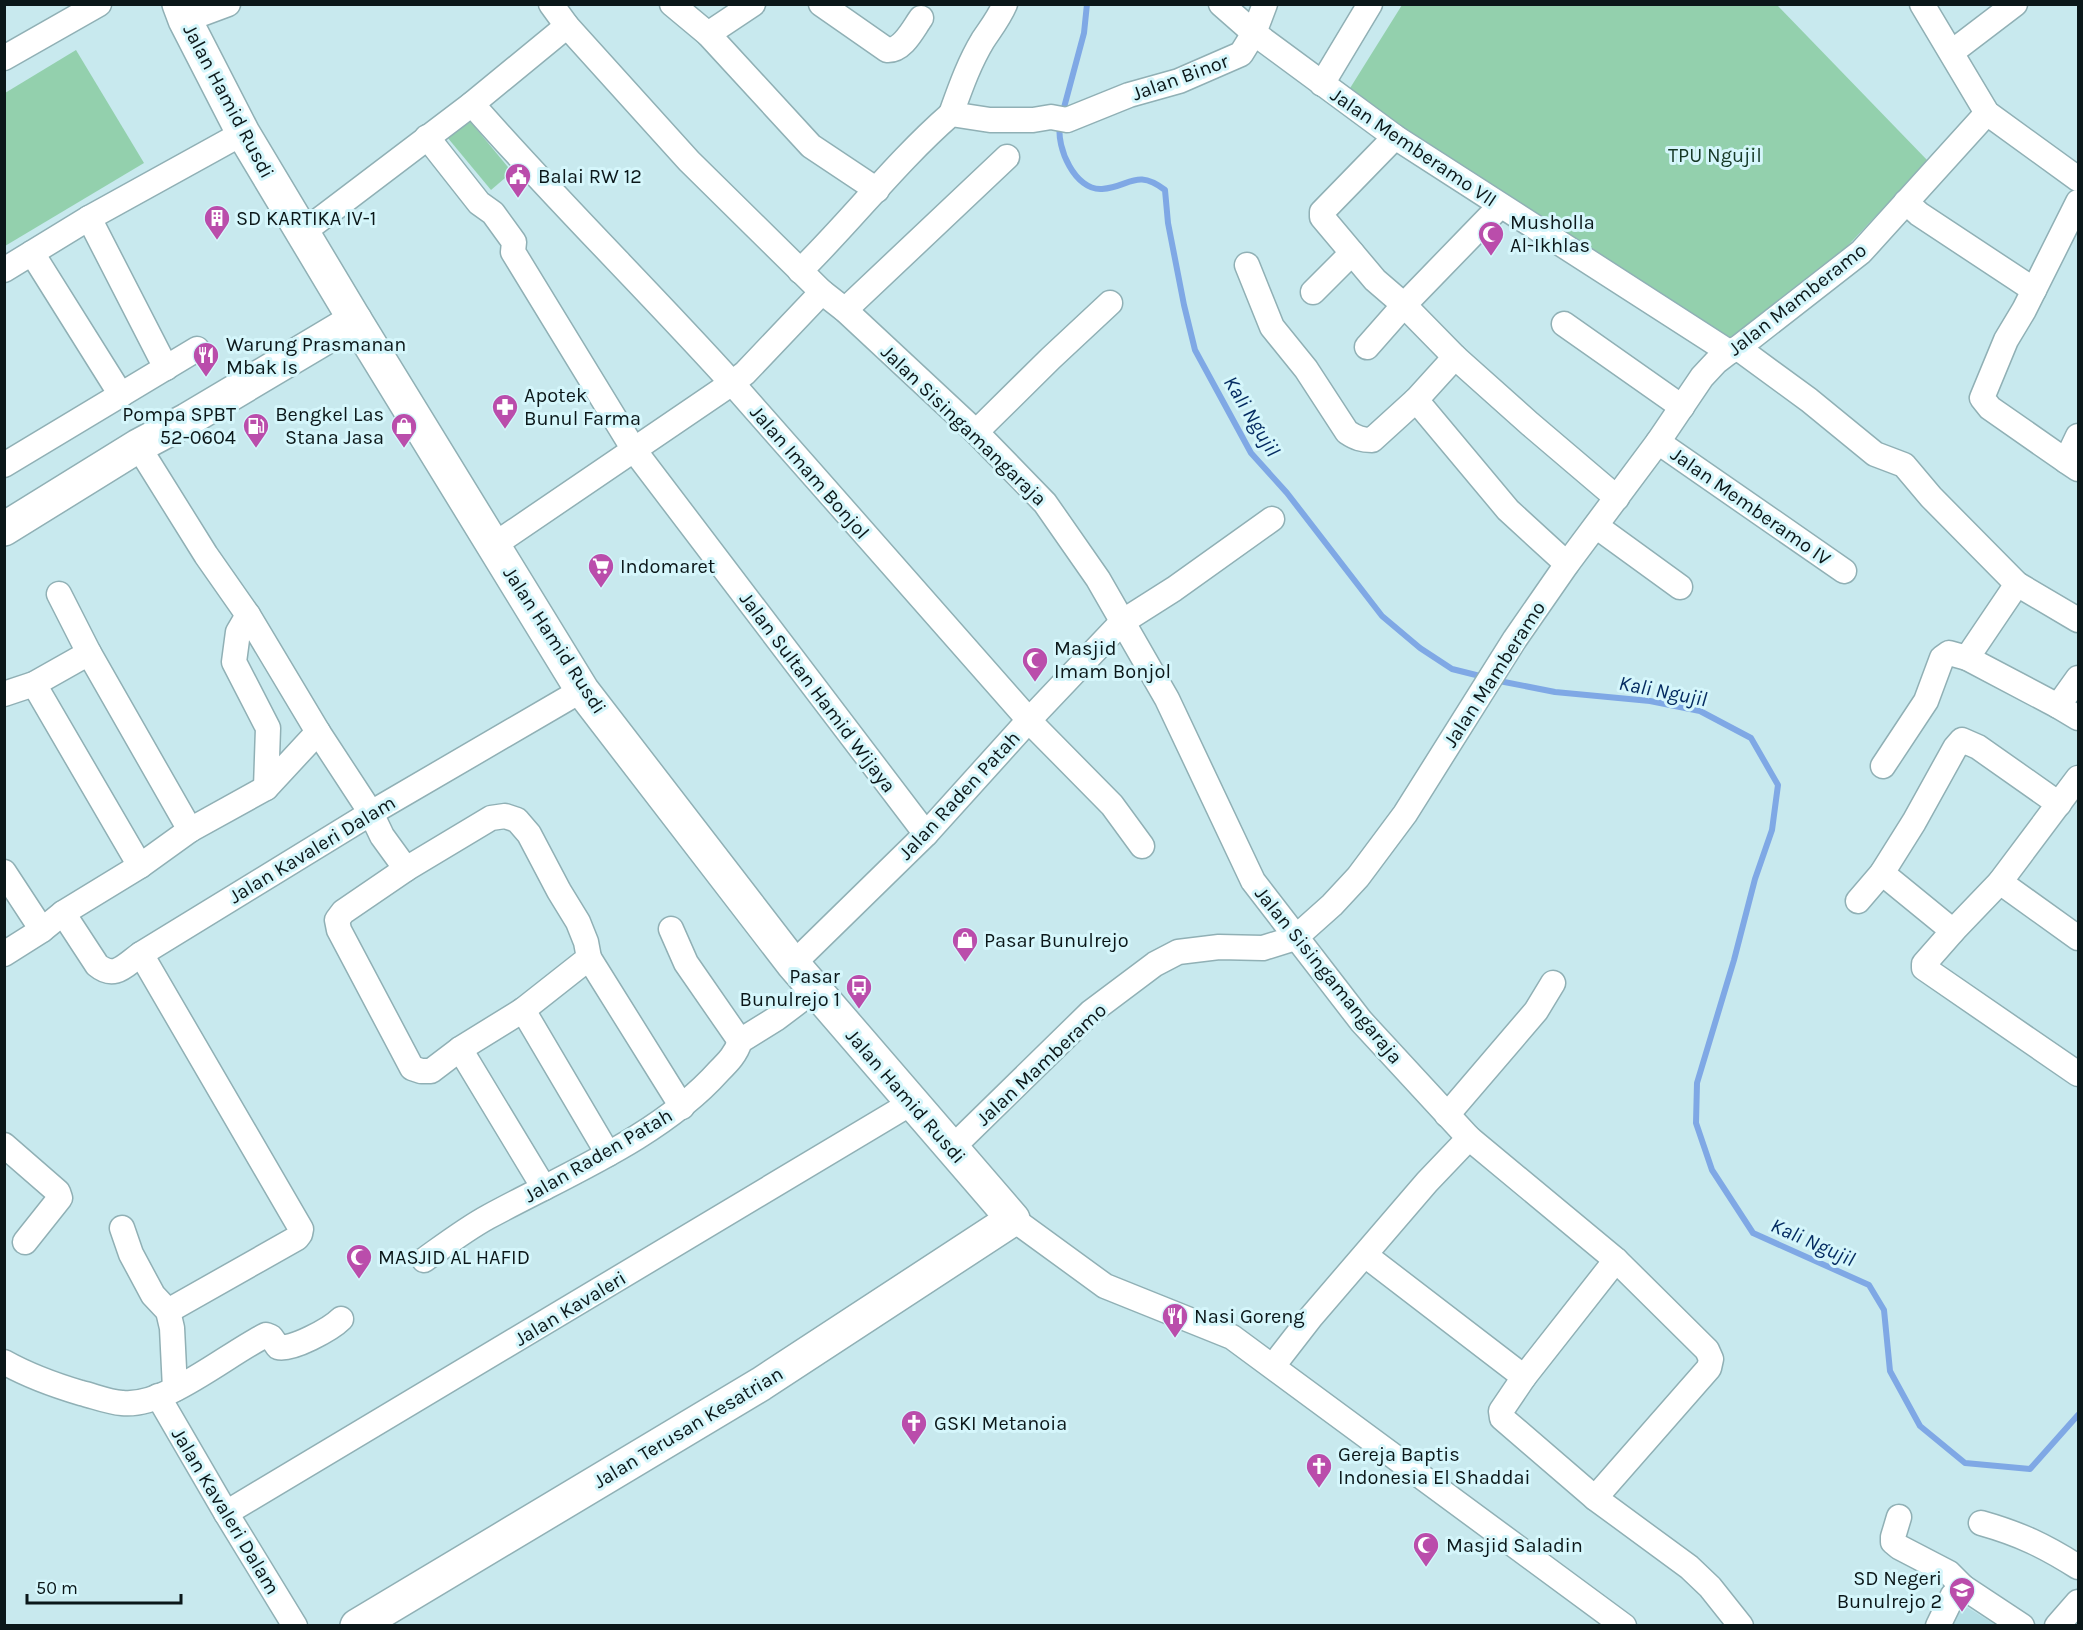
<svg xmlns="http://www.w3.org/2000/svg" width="2083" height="1630" font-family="Karla,sans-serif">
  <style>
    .built { fill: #b4dee5 }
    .green { fill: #93d0ad }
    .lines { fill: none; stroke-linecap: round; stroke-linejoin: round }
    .stream { stroke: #7fa8e5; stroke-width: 6 }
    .street-casing { stroke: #90b0b5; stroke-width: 27 }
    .secondary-casing { stroke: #90b0b5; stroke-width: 36 }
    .street { stroke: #fff; stroke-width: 24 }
    .secondary { stroke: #fff; stroke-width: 33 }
    .labels { text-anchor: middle; stroke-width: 6; stroke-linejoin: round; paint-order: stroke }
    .street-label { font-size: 20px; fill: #0b1719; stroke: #d5f6fb }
    .park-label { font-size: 20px; fill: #163826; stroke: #d5f6fb }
    .poi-label { font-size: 20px; fill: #0b1719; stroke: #d5f6fb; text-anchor: start }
    .water-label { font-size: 21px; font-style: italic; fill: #052c62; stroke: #d5f6fb }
  </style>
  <rect width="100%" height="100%" fill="#c8e9ee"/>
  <polygon class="built" points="1955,1600 1996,1625 1942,1626"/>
  <g class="green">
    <polygon points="1402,5 1777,5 1928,161 1839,255 1728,341 1347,93"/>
    <polygon points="76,50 144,163 5,246 5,93"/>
    <polygon points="469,120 512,172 491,190 447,137"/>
  </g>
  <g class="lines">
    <g class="stream">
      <polyline points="1062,115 1084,33 1087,4"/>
      <path d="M1060 125C1056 147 1075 191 1102 189 1130 187 1136 168 1165 190L1168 223 1184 305 1195 350 1251 453 1287 493 1382 616 1420 648 1452 669 1484 677"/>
      <polyline points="1494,680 1555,692 1650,701 1700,711 1751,738 1778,785 1772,830 1755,879 1734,960 1697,1083 1696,1123 1712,1170 1753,1233 1869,1285 1884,1310 1890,1371 1920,1426 1965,1463 2030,1469 2078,1415"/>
    </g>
    <g class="street-casing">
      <g id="street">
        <polyline points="551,4 567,26 689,161 822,292 845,310 976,432 1045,503 1098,579 1167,699 1253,881 1361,1021 1469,1138 1616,1260 1707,1350 1711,1359 1709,1368 1595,1498"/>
        <polyline points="672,4 708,34 753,4"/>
        <path d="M821 4 887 50C903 51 913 29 921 18"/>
        <polyline points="1221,4 1254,33 1395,137 1729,352"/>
        <polyline points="1922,4 1987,113 2078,179"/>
        <polyline points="185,20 228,4"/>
        <polyline points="708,34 811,146 877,190"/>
        <polyline points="1952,52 2015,4"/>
        <polyline points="4,58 99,4"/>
        <polyline points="1322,84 1370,4"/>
        <path d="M472 104C556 200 647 289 732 383L1036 728 1112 805 1142 846"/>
        <path d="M951 114C960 89 969 63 983 40 991 28 999 18 1005 4"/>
        <polyline points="427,137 479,203 493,213 514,242 513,252 634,450 926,834"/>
        <polyline points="1395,137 1322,212 1322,217 1375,280 1404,305 1455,357 1530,424 1617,498"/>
        <polyline points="1906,202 1919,214 2034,290"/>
        <polyline points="89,218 166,368"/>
        <polyline points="302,233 472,104 567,26"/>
        <polyline points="32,253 121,395"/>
        <path d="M1247 265 1272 327 1306 369 1347 432C1356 438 1362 440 1372 440L1416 400 1455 357"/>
        <polyline points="4,270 89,218 243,133"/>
        <path d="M800 271C852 220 896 162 951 114L990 120H1033L1051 117 1067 120 1129 95 1179 81 1241 54 1254 33 1265 4"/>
        <polyline points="1313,292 1352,253"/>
        <polyline points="845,310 1007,157"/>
        <polyline points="1564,324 1682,407"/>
        <polyline points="1367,347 1404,305 1500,206"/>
        <polyline points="1738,348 1809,400 1875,454 1904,465 1931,497 2017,584 2078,620"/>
        <polyline points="1416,400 1508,510 1567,564"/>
        <polyline points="976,432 1051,358 1110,303"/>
        <polyline points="2078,436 2066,461 2078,469"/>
        <polyline points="1658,442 1844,571"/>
        <polyline points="138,446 206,555 248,615 318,732 371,813 382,836 406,869"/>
        <polyline points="2066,461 1990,408 1982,398 2006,340 2024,310 2078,202"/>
        <polyline points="4,465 197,349"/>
        <polyline points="1596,526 1680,587"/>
        <polyline points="494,545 732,383 745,373 822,292"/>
        <polyline points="59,594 89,653"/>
        <polyline points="248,615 238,632 234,662 268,728 266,788"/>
        <polyline points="1967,658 2058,706"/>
        <polyline points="2078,678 2058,706 2078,718"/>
        <polyline points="34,684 140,866"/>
        <polyline points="4,694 34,684 89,653 190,830"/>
        <polyline points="1883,766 1926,701 1942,658 1949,653 1967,658 2017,584"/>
        <polyline points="2078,778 2000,882 1953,931 1924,964 1924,968 2078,1074"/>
        <polygon points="505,816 517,820 529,834 559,891 578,922 586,942 589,958 523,1010 460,1049 431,1071 421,1071 412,1068 339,930 337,920 343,912 406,869 491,818"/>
        <polyline points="4,872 42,930"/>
        <polyline points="1882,873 1953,931"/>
        <polyline points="2000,882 2078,938"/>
        <polyline points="1858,901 1882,873 1914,822 1955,748 1962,740 1978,747 2059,804"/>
        <path d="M63 913 97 965C115 980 125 965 141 954L371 813 582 690"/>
        <polyline points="671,929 686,963 740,1041"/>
        <polyline points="4,954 42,930 63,913 140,866 190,830 266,788 318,732"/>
        <polyline points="141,954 301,1229 300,1234 297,1238 168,1311"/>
        <polyline points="589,958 682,1107"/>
        <polyline points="793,964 926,834 1029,720 1122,622 1174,589 1272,519"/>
        <polyline points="523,1010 608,1154"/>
        <polyline points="460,1049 544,1188"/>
        <polyline points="1447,1115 1536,1011 1553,983"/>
        <polyline points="4,1145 58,1192 60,1198 25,1242"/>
        <polyline points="952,1148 1091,1012 1155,964 1178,952 1219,947 1263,948 1295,938 1332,905 1358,877 1405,814 1515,639 1567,564 1658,442 1702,377 1716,362 1729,352 1738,348 1861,252 1987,113"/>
        <polyline points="1013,1219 1105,1286 1232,1337 1624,1626"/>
        <polyline points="122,1228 131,1254 153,1295 168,1311 172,1328 175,1389"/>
        <polyline points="1365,1255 1524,1377 1501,1411 1502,1418 1595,1498 1689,1567 1710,1587 1741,1626"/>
        <path d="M424 1260C445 1245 466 1229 488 1217 565 1175 660 1137 719 1071 728 1062 736 1054 740 1041L777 1018 814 990"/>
        <path d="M4 1362C29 1376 54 1385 81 1393 94 1396 108 1402 122 1403 165 1408 227 1354 266 1335L271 1337 278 1347C291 1351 331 1329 341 1319"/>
        <polyline points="1273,1366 1311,1317 1427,1182 1469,1138"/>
        <polyline points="1524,1377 1616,1260"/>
        <polyline points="158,1396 226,1513 295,1626"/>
        <polyline points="226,1513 913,1102"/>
        <polyline points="1899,1517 1893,1537 1893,1542 1899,1547 1949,1573 1963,1587"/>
        <path d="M1981 1523C2020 1534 2045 1546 2078 1567"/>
        <polyline points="1938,1626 1953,1595 1963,1587 2022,1626"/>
        <polyline points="2057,1626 2078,1602"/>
      </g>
    </g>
    <g class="secondary-casing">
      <g id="secondary">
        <polyline points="179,4 185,20 243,133 355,320 582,690 793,964 1013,1219 761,1384 357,1626"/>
        <polyline points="4,529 138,446 187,420 355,320"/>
      </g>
    </g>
    <use href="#street" class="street"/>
    <use href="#secondary" class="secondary"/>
  </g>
  <defs>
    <g id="civic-pin" transform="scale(1.35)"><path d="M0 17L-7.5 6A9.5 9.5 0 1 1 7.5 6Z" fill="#ba4dab" stroke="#d5f6fb"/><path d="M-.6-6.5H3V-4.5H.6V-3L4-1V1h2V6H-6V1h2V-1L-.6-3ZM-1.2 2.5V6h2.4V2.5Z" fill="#fff"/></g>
    <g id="building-pin" transform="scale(1.35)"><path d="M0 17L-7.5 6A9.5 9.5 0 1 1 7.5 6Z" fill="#ba4dab" stroke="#d5f6fb"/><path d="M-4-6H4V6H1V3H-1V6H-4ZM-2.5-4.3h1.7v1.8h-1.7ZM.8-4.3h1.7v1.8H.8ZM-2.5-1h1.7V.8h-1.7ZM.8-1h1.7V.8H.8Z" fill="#fff"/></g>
    <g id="mosque-pin" transform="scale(1.35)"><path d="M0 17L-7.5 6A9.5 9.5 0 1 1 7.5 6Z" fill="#ba4dab" stroke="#d5f6fb"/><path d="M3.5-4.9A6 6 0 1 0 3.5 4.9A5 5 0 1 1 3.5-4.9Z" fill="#fff"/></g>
    <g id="restaurant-pin" transform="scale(1.35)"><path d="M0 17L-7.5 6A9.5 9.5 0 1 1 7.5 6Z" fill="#ba4dab" stroke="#d5f6fb"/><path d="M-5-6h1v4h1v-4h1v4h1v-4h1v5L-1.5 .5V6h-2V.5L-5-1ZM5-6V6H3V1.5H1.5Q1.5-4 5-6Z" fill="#fff"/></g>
    <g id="pharmacy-pin" transform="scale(1.35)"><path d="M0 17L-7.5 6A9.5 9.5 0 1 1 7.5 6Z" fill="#ba4dab" stroke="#d5f6fb"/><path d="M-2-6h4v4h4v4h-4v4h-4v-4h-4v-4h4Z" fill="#fff"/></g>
    <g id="fuel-pin" transform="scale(1.35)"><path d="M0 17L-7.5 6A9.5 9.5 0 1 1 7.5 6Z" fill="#ba4dab" stroke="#d5f6fb"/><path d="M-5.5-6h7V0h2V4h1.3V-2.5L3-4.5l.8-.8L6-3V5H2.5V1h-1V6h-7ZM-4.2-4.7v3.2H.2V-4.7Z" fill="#fff"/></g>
    <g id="shop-pin" transform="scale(1.35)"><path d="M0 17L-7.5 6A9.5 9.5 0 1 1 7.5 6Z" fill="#ba4dab" stroke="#d5f6fb"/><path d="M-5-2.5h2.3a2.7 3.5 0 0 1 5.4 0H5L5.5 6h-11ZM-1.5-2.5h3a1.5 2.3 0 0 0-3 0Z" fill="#fff"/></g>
    <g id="supermarket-pin" transform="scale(1.35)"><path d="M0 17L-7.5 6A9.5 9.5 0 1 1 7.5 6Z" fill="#ba4dab" stroke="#d5f6fb"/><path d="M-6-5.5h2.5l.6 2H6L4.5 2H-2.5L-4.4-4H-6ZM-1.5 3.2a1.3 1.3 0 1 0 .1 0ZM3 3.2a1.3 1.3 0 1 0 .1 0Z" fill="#fff"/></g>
    <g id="bus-pin" transform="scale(1.35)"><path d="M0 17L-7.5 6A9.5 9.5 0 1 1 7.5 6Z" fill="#ba4dab" stroke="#d5f6fb"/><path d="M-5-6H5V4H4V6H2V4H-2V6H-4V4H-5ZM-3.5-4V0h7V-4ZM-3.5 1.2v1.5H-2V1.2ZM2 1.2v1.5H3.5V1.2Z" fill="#fff"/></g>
    <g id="church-pin" transform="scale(1.35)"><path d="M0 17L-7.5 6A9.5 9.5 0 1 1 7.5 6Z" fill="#ba4dab" stroke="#d5f6fb"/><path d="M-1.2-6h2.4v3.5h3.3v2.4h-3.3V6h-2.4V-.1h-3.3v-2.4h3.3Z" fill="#fff"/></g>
    <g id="school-pin" transform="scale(1.35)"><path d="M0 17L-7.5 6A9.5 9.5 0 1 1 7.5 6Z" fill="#ba4dab" stroke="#d5f6fb"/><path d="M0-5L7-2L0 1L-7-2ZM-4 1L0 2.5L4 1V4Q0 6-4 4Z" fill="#fff"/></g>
  </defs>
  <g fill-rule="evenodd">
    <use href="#civic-pin" x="518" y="176"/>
    <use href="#building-pin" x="217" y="218"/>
    <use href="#mosque-pin" x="1491" y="234"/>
    <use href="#restaurant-pin" x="206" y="355"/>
    <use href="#pharmacy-pin" x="505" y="407"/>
    <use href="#fuel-pin" x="256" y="426"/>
    <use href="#shop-pin" x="404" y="426"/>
    <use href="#supermarket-pin" x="601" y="566"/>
    <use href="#mosque-pin" x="1035" y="660"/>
    <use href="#shop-pin" x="965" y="940"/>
    <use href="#bus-pin" x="859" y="987"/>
    <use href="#mosque-pin" x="359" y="1257"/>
    <use href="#restaurant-pin" x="1175" y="1316"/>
    <use href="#church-pin" x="914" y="1423"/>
    <use href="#church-pin" x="1319" y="1466"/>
    <use href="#mosque-pin" x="1426" y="1545"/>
    <use href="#school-pin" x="1962" y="1590"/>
  </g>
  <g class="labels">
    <g class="street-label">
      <text transform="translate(1180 77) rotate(-20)" y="7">Jalan Binor</text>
      <text transform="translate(229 101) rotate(62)" y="7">Jalan Hamid Rusdi</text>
      <text transform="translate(1414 147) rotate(34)" y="7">Jalan Memberamo VII</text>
      <text transform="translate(1797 299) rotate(-38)" y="7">Jalan Mamberamo</text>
      <text transform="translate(964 425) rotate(44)" y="7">Jalan Sisingamangaraja</text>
      <text transform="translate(810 472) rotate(49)" y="7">Jalan Imam Bonjol</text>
      <text transform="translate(1751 506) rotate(35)" y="7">Jalan Memberamo IV</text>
      <text transform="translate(555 640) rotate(57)" y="7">Jalan Hamid Rusdi</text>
      <text transform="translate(1494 674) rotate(-57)" y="7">Jalan Mamberamo</text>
      <text transform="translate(818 692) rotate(53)" y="7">Jalan Sultan Hamid Wijaya</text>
      <text transform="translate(959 795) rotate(-47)" y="7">Jalan Raden Patah</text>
      <text transform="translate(312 849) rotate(-31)" y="7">Jalan Kavaleri Dalam</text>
      <text transform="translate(1329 975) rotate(51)" y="7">Jalan Sisingamangaraja</text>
      <text transform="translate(1041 1064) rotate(-43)" y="7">Jalan Mamberamo</text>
      <text transform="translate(906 1096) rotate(49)" y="7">Jalan Hamid Rusdi</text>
      <text transform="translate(598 1155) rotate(-30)" y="7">Jalan Raden Patah</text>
      <text transform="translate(570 1308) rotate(-31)" y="7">Jalan Kavaleri</text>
      <text transform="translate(688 1427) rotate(-31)" y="7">Jalan Terusan Kesatrian</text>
      <text transform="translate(226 1511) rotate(59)" y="7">Jalan Kavaleri Dalam</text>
    </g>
    <g class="park-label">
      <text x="1715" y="162">TPU Ngujil</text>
    </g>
    <g class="poi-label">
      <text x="538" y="183">Balai RW 12</text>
      <text x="236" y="225">SD KARTIKA IV-1</text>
      <text x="1510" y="229">Musholla<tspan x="1510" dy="23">Al-Ikhlas</tspan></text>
      <text x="226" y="351">Warung Prasmanan<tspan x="226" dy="23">Mbak Is</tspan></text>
      <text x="524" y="402">Apotek<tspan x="524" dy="23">Bunul Farma</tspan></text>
      <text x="236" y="421" text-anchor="end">Pompa SPBT<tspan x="236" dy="23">52-0604</tspan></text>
      <text x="384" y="421" text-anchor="end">Bengkel Las<tspan x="384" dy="23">Stana Jasa</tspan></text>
      <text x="620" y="573">Indomaret</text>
      <text x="1054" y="655">Masjid<tspan x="1054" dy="23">Imam Bonjol</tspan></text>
      <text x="984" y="947">Pasar Bunulrejo</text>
      <text x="840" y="983" text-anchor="end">Pasar<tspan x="840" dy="23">Bunulrejo 1</tspan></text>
      <text x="378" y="1264">MASJID AL HAFID</text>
      <text x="1194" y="1323">Nasi Goreng</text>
      <text x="934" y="1430">GSKI Metanoia</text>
      <text x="1338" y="1461">Gereja Baptis<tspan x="1338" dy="23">Indonesia El Shaddai</tspan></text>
      <text x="1446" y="1552">Masjid Saladin</text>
      <text x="1942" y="1585" text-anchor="end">SD Negeri<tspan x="1942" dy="23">Bunulrejo 2</tspan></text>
    </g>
    <g class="water-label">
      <text transform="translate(1252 416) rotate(59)" y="7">Kali Ngujil</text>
      <text transform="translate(1663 691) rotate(11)" y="7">Kali Ngujil</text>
      <text transform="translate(1813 1242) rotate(24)" y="7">Kali Ngujil</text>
    </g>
  </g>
  <rect width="2083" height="1630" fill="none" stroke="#0b1719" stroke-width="12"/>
  <path d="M27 1594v9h154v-9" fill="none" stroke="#0b1719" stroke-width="3"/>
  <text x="36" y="1594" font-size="18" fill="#0b1719" stroke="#d5f6fb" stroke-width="4.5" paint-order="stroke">50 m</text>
</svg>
